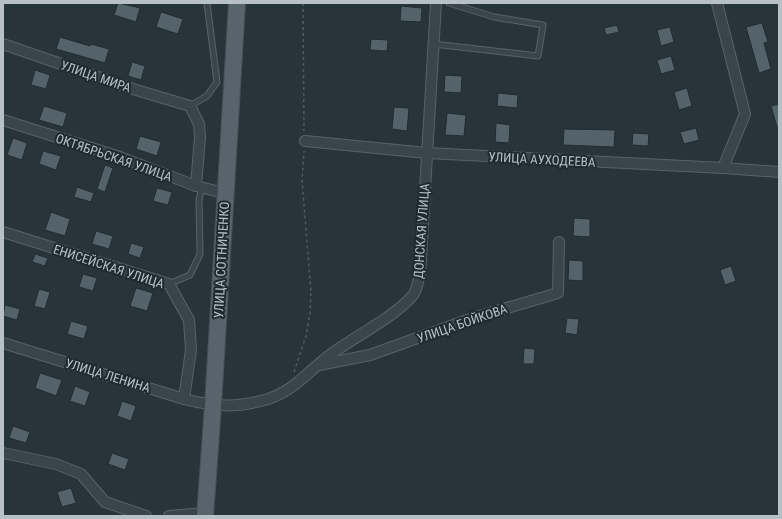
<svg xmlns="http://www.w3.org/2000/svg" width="782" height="519" font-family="'Roboto Condensed',sans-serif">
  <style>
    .building { fill: #54636a; stroke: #212c32 }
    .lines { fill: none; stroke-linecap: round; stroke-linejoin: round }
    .lane-casing { stroke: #586369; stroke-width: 7 }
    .street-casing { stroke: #586369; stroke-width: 12 }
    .primary-casing { stroke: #465157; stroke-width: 18 }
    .path { stroke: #4d5f5d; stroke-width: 1.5; stroke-dasharray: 3 3; stroke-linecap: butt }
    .lane { stroke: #3a454b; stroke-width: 5 }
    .street { stroke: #3a454b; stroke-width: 10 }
    .primary { stroke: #58646b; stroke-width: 16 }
    .labels { text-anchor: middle; stroke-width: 4; stroke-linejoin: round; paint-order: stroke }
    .street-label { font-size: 13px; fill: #b6c0c6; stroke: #1f2a30 }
  </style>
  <rect width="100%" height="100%" fill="#27343a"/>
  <g class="building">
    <polygon points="118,3 140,8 136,22 114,15"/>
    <polygon points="401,6 422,8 421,22 400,21"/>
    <polygon points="161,12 183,19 178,34 156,27"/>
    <polygon points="762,23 768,42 764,43 771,69 759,73 746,27"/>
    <polygon points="617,25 619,32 606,35 604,28"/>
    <polygon points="670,27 674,42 661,46 657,30"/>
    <polygon points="60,37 90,46 91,44 109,49 105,63 56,49"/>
    <polygon points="371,39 388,40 387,51 370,50"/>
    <polygon points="671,56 675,70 661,74 657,60"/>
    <polygon points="132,62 145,66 141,80 128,76"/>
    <polygon points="35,70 50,75 46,89 31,85"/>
    <polygon points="445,75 462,76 461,93 444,92"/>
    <polygon points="687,88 692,106 679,110 674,92"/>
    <polygon points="498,93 518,95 517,108 497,106"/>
    <polygon points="779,104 779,127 777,127 771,106"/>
    <polygon points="44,106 67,113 63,127 39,120"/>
    <polygon points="394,107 409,108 407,131 392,129"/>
    <polygon points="447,113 466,115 464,136 445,135"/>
    <polygon points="496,123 510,125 509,143 495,142"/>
    <polygon points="696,128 699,140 684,144 680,132"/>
    <polygon points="564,129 615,130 614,147 563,145"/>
    <polygon points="633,133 649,134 648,146 632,145"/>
    <polygon points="140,136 161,142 157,156 136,149"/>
    <polygon points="13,138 27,143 22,160 7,155"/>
    <polygon points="43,151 61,156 56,170 39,164"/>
    <polygon points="105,165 113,168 105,192 97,189"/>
    <polygon points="77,187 94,193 91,202 74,197"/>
    <polygon points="157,188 172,192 168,205 153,201"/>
    <polygon points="51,212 70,219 65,236 45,230"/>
    <polygon points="574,218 590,219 590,237 573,236"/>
    <polygon points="96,231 113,236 109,249 92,244"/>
    <polygon points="131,243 144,247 140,258 128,254"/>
    <polygon points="35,254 48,258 45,266 32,262"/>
    <polygon points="569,260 583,261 583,281 568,280"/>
    <polygon points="731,266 736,281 725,285 720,270"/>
    <polygon points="83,274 97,278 93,291 79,287"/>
    <polygon points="136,288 153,293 147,311 130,306"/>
    <polygon points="39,289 50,292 45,309 34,306"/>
    <polygon points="5,305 20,309 17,320 3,316"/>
    <polygon points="567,318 579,319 577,335 565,333"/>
    <polygon points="71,321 88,326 84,339 67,334"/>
    <polygon points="524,348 535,349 534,364 523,364"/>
    <polygon points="40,373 62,380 56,396 35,388"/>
    <polygon points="75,386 90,392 85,406 70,401"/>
    <polygon points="122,401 136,406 131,421 117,416"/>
    <polygon points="13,426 30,432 26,443 9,438"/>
    <polygon points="112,453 129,459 125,470 108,464"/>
    <polygon points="71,488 76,503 62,507 57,492"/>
  </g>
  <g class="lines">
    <g class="lane-casing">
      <g id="lane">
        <polyline points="433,44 538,56 543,25 494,17 449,3"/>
        <polyline points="190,106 207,96 217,82 207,3"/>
        <polyline points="169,284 190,275 200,254 199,200 202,187"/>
      </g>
    </g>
    <g class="street-casing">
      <g id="street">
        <polyline points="717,3 745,114 723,168"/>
        <polyline points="3,44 133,89 190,106 199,124 200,137 196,186"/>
        <polyline points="3,120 120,157 196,186 224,193"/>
        <polyline points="305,141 427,153 723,168 779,172"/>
        <polyline points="3,232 169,284 189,320 191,350 184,399"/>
        <path d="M3 343 184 399C216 407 237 408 268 399 296 390 311 368 334 352 356 336 397 315 413 295 417 290 418 281 420 275L436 3"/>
        <polyline points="319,365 370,355 473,318 558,293 559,242"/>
        <polyline points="3,453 56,464 81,474 105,502 146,516"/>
        <polyline points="169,516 205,513"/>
      </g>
    </g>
    <g class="primary-casing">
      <polyline id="primary" points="205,516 213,406 237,3"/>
    </g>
    <g class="path">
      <polyline points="303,3 304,131"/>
      <polyline points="294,372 306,336 310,313 311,292 302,180 304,151"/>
    </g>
    <use href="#lane" class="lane"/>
    <use href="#street" class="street"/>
    <use href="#primary" class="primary"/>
  </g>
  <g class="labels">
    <g class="street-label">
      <text transform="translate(96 76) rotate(19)" y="5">УЛИЦА МИРА</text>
      <text transform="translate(114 157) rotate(19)" y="5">ОКТЯБРЬСКАЯ УЛИЦА</text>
      <text transform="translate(542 159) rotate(3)" y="5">УЛИЦА АУХОДЕЕВА</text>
      <text transform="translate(421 231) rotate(-86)" y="5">ДОНСКАЯ УЛИЦА</text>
      <text transform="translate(221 260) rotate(-87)" y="5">УЛИЦА СОТНИЧЕНКО</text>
      <text transform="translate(109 266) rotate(18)" y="5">ЕНИСЕЙСКАЯ УЛИЦА</text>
      <text transform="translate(462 323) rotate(-19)" y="5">УЛИЦА БОЙКОВА</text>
      <text transform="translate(108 375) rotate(17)" y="5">УЛИЦА ЛЕНИНА</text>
    </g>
  </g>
  <rect width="782" height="519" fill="none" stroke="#b6c0c6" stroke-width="8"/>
</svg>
